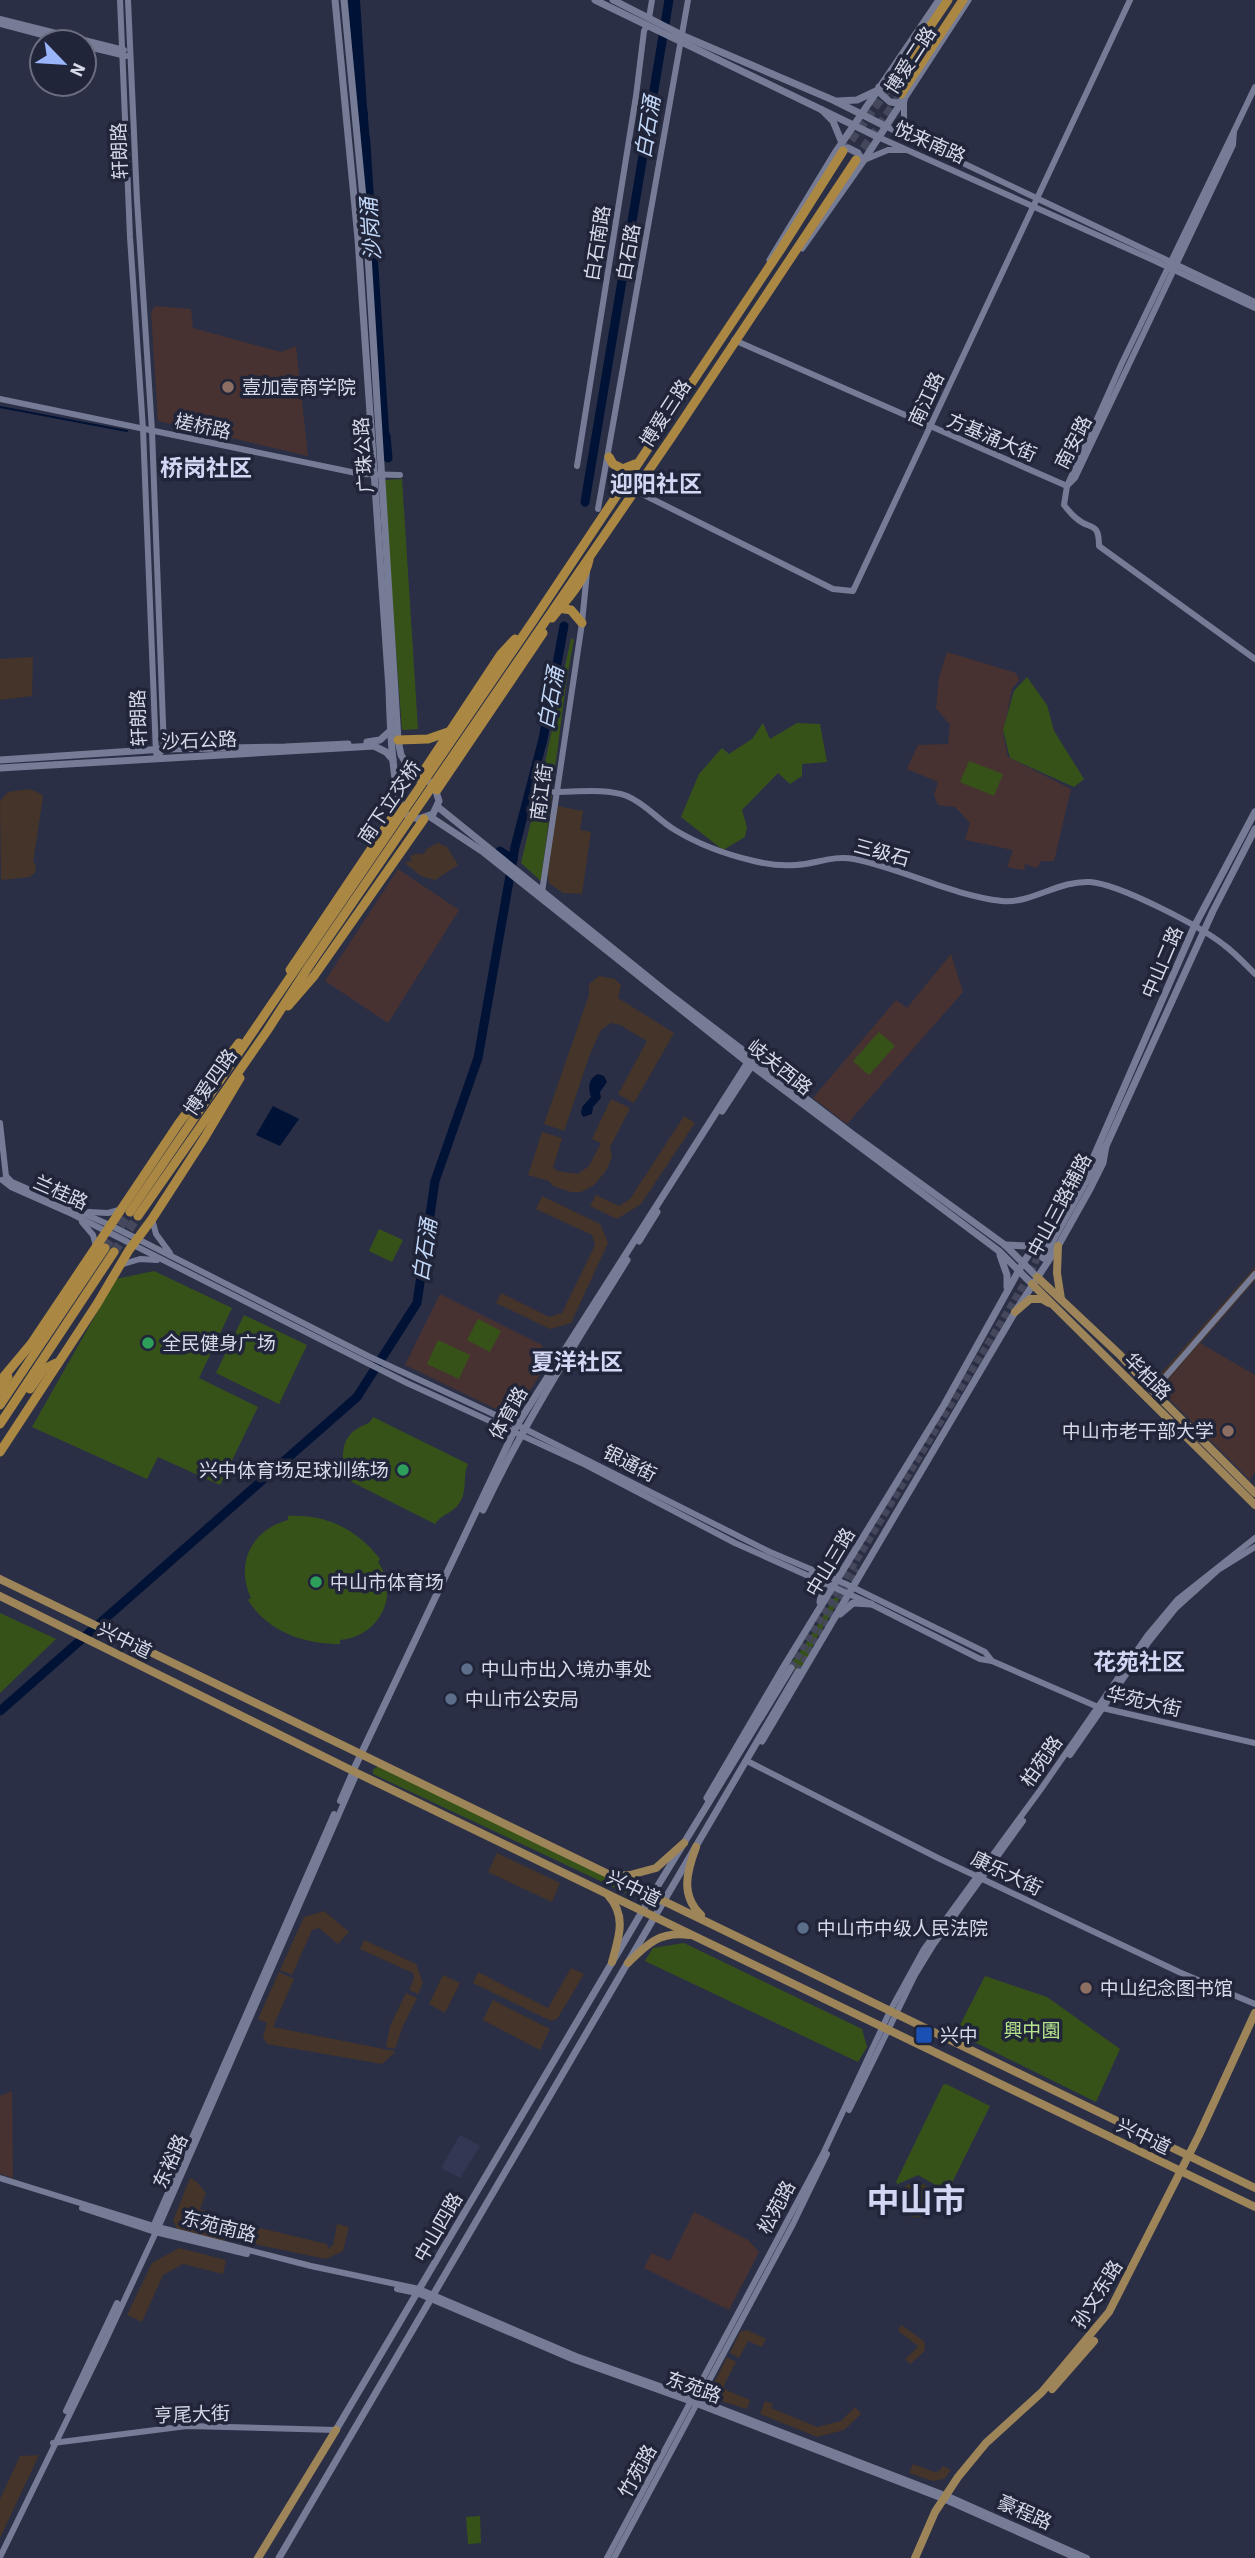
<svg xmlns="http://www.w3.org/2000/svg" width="1255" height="2558" font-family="'Source Sans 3','Noto Sans SC',sans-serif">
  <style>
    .commercial { fill: #443429 }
    .built { fill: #333753 }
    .education { fill: #473231 }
    .green { fill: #375219 }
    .sand { fill: #403818 }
    .water { fill: #001235 }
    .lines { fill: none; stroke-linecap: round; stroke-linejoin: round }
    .stream { stroke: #001235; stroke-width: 2 }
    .river { stroke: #001235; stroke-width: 9 }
    .secondary-tunnel { stroke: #45485d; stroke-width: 7; stroke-dasharray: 7 3.5; stroke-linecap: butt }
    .trunk-tunnel { stroke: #45485d; stroke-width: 9; stroke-dasharray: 9 4.5; stroke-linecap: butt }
    .tertiary { stroke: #777c96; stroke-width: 6 }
    .secondary { stroke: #777c96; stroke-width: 7 }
    .primary { stroke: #9d8559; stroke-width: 8 }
    .trunk { stroke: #a84; stroke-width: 9 }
    .education-dot { fill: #8d6e63; stroke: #21253a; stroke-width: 2.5 }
    .leisure-dot { fill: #2e9e5b; stroke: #21253a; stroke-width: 2.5 }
    .service-dot { fill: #5c6f8a; stroke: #21253a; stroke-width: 2.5 }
    .transit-dot { fill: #1a4fb4; stroke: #21253a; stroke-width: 2.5 }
    .labels { text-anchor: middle; stroke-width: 7; stroke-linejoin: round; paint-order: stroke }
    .street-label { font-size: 19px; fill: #d6d9e7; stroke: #21253a }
    .poi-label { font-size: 19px; fill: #d6d9e7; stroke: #21253a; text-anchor: start }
    .park-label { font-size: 19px; fill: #b7e58d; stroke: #21253a }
    .water-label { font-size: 21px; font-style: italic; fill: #c2d8f8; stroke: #21253a }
    .quarter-label { font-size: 23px; font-weight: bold; fill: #d2d7f4; stroke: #21253a }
    .town-label { font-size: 33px; font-weight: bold; fill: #d2d7f4; stroke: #21253a }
  </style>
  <rect width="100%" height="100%" fill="#2b2f45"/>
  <g class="commercial">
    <polygon points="33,657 32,696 0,700 0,659"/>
    <polygon points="30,789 41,794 43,797 33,862 36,865 35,872 30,877 1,880 0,801 8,792"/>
    <polygon points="557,806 583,811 580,830 591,832 582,894 563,893 549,883 547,872"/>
    <polygon points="438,843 447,847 458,865 435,880 421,876 405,863 412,860 410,856 419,853 421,855 426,852 425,850"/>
    <polygon points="599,976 615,979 621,985 618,998 674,1033 634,1103 618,1094 647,1041 620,1025 611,1023 601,1030 590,1054 564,1131 544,1124 589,995 589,984"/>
    <polygon points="611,1099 630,1108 610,1147 612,1157 606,1171 593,1186 581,1192 571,1192 553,1186 549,1181 528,1175 542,1132 562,1138 553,1168 558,1171 578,1174 589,1166 601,1143 592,1139"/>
    <polygon points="684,1116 695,1123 641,1204 617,1219 590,1206 596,1195 619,1206 630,1199"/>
    <polygon points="542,1196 600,1224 608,1243 571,1323 550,1329 496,1303 501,1293 549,1317 562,1313 595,1245 592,1235 536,1209"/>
    <polygon points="1255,1267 1255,1280 1158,1392 1151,1385"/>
    <polygon points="497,1853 560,1883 552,1902 488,1872"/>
    <polygon points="324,1911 349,1932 338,1944 319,1928 312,1930 292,1975 280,1970 304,1917"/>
    <polygon points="364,1940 416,1964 423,1983 418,1994 409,1990 414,1979 413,1973 360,1949"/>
    <polygon points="571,1968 584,1974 557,2019 551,2021 473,1983 478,1972 548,2008"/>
    <polygon points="279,1972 294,1979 273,2027 394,2051 394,2053 382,2064 267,2044 263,2037 267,2023 258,2019"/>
    <polygon points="443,1975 460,1983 445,2013 429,2004"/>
    <polygon points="406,1993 417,1998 402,2028 395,2049 386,2047 390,2026"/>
    <polygon points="493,2000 550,2029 540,2050 483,2020"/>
    <polygon points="190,2178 196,2181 206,2193 200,2209 219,2216 228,2231 225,2242 178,2230 173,2221"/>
    <polygon points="239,2223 327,2244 328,2249 333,2245 337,2224 349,2227 343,2251 326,2259 235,2240"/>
    <polygon points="179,2248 226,2260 223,2274 183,2264 163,2275 142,2322 127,2315 152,2263"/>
    <polygon points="901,2325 924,2341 925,2346 924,2352 910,2364 905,2359 917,2348 917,2345 898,2331"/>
    <polygon points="747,2330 766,2339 762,2347 748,2341 739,2358 730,2353 740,2332"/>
    <polygon points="727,2357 736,2362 724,2385 726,2390 750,2400 747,2409 724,2402 717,2395 714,2383"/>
    <polygon points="765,2401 773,2404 771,2408 817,2427 841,2421 855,2407 861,2414 844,2430 817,2437 760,2414"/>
    <polygon points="39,2455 0,2538 0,2499 20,2456"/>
    <polygon points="913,2464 934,2472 939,2471 943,2466 951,2470 944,2479 933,2481 909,2473"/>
  </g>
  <polygon class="built" points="460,2135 480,2146 460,2178 441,2168"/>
  <g class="education">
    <polygon points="155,306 191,309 193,328 281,352 296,346 308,456 158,421 151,312"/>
    <polygon points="947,652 1016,673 1019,680 1012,689 1003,734 1008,757 1071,789 1054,861 1041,861 1037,868 1025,864 1024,870 1007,867 1013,850 965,840 970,823 955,807 938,805 934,795 938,782 907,769 918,745 948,744 950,725 936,708 939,677"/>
    <polygon points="398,869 459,910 388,1023 325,981"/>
    <polygon points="951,954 963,992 847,1124 813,1098 896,1000 907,1008"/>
    <polygon points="440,1294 542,1345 546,1358 545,1367 519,1408 509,1413 496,1409 405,1365"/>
    <polygon points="1200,1343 1255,1375 1255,1472 1250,1480 1160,1390"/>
    <polygon points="12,2091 13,2178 0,2174 0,2096"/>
    <polygon points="694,2212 748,2240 759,2252 729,2310 644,2268 651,2253 670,2261"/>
  </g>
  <g class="green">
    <polygon points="402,479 418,729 402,730 383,480"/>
    <path d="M571 638 574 640C564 688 560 738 552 787H540Z"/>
    <polygon points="1027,677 1047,705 1054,731 1084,779 1074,787 1010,758 1003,730 1014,691"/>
    <polygon points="763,723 770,739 797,723 820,724 827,762 802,764 802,776 790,784 778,773 742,810 747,827 745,837 723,850 681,817 699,774 722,748 729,754 752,739"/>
    <polygon points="969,761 1003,774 994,796 960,782"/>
    <polygon points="537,796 552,796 541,881 521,863"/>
    <polygon points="879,1032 895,1046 869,1075 853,1061"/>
    <polygon points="379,1229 403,1240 392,1262 369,1251"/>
    <polygon points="154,1271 232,1308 199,1378 258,1407 220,1485 158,1457 147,1479 32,1427 116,1279"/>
    <polygon points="244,1315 307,1345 279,1404 216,1373"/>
    <polygon points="478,1319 501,1331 490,1352 467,1340"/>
    <polygon points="438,1340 470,1355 459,1379 427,1364"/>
    <path d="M373 1417 468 1464C462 1476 468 1489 460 1502 454 1513 441 1514 435 1524L344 1478 347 1472C339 1456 343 1435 360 1427 367 1423 369 1425 373 1417Z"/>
    <path d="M288 1516C326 1514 357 1529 380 1559L378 1562C401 1595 379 1637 340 1640V1644C305 1644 268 1632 248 1600L251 1598C235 1564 251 1530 288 1520Z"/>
    <polygon points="838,1597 839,1600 815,1641 801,1673 789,1666 805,1645 834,1598"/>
    <polygon points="0,1613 56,1639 0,1693"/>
    <polygon points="378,1766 630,1888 631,1892 628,1894 373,1774 373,1770"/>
    <polygon points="684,1943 862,2029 867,2047 858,2062 645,1961 653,1948"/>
    <polygon points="985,1976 1047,1997 1120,2049 1096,2102 956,2033"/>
    <polygon points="946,2084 990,2106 941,2205 939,2204 934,2184 918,2175 898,2184 896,2182 943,2085"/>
    <polygon points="480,2516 481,2543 468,2544 466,2517"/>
  </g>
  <circle class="sand" cx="916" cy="2200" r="17"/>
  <g class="water">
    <polygon points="348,0 360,0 368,123 358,123"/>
    <polygon points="370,137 390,446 380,447 359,139"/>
    <path d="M598 1074 604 1076 607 1082 600 1092 601 1098 593 1107 592 1114 583 1117 581 1113 582 1107 591 1097C588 1087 588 1079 598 1074Z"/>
    <polygon points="273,1106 299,1119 280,1146 256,1135"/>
  </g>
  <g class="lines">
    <polyline class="stream" points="0,407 127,431"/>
    <g class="river">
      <polyline points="363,111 366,150"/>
      <polyline points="386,436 388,458"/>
      <polyline points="585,502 669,0"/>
      <polyline points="500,851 513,860"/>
      <polyline points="0,1711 357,1397 417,1303 435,1181 478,1058 515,847 543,739 564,626"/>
    </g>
    <g class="secondary-tunnel">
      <polyline points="791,1668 1029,1276 1039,1254"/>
      <polyline points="798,1672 859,1570"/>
    </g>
    <g class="trunk-tunnel">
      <polyline points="843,151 889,87"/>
      <polyline points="856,160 901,94"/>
      <polyline points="105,1248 130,1212"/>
      <polyline points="114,1252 138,1216"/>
    </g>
    <g class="tertiary">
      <polyline points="120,0 130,237 143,429 156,753"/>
      <polyline points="128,0 137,200 152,431 164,749 156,757"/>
      <polyline points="649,18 652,0"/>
      <polyline points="0,19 124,50"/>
      <polyline points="0,24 69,42"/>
      <polyline points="84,46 126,56"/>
      <polyline points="904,100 904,123 921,143"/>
      <polyline points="885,126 1255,302"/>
      <polyline points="1234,131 1255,87"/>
      <polyline points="878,137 1153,260 1255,308"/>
      <polyline points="864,160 888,150 906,150"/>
      <polyline points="734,340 1067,486"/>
      <polyline points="0,399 361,474 400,475"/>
      <polyline points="577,466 636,96 644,31 647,25"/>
      <path d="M1067 486 1075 478 1233 145 1234 131 1122 363 1067 486 1064 505C1068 510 1072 515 1076 518 1090 531 1099 520 1099 546L1255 659"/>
      <polyline points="634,490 833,589 853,591 1130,0"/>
      <polyline points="598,509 688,0"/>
      <path d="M554 792C577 792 606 788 627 796 646 804 658 820 675 830 698 844 728 855 754 861 766 864 784 866 796 865 816 864 833 855 854 859 904 869 950 895 1002 901 1031 904 1059 880 1090 882 1119 884 1200 926 1224 945 1235 953 1245 964 1255 974"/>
      <polyline points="542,892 582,623 587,572"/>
      <polyline points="0,1123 6,1176"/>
      <polyline points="6,1176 12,1182 112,1226 368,1356 517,1425 770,1552 846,1584 985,1652 992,1661"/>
      <polyline points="2,1180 11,1187 72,1214 407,1383 586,1465 735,1543 871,1604 980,1659 992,1661 1098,1707 1255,1743"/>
      <polyline points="89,1212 108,1213 119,1210"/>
      <polyline points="152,1219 156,1234 170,1253"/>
      <polyline points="82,1222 93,1235 96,1246"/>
      <polyline points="120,1265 140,1259 157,1260"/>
      <polyline points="1153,1391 1255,1274"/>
      <polyline points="1070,1755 1148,1643 1176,1608 1218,1570 1255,1547"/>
      <polyline points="749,1762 938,1858 1179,1972 1255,2004"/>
      <polyline points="340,1801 353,1771"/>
      <polyline points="849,2110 915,1975 934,1944 1023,1821"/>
      <polyline points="0,2178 154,2226 311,2266 419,2289 576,2356 699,2400 950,2497 1087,2558"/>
      <polyline points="82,2208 155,2232 247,2254"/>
      <polyline points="153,2227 334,1814"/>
      <polyline points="397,2289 417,2293 574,2360 689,2401 943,2499 1076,2558"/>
      <polyline points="66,2411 117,2303"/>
      <polyline points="53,2443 187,2426 336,2430"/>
      <polyline points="0,2557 104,2344 162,2219 357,1773"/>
      <polyline points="607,2558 823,2154 890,2011 924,1949 1041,1789 1147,1636 1178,1599 1255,1538"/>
      <polyline points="614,2558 793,2224 827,2154"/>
    </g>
    <g class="secondary">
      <path d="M335 0 358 239 389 689C390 713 391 800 407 815L418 819 433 814 439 801 434 785C420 774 406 778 399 794"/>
      <polyline points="344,0 367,239 398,740 401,755 416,779"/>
      <polyline points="595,0 878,137"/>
      <polyline points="613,0 686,37 833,100 885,126"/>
      <polyline points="879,87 880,93 890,102 898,103 904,100"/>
      <polyline points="838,101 857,100 876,91"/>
      <polyline points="822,110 833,121 842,143"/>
      <polyline points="840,150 848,148 858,153 861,159 859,166"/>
      <polyline points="802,248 864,160 968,0"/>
      <polyline points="770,260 835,153 939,0"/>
      <polyline points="367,742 380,740 390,731"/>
      <polyline points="0,760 164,749 285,747 348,744"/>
      <polyline points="0,768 374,746 386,752 393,760"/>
      <polyline points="438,807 664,990 851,1133 1005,1245 1037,1277"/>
      <polyline points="429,816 482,851 752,1066 999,1251 1032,1284"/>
      <polyline points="722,1111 756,1059"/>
      <polyline points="1084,1179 1194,927 1255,812"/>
      <polyline points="639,1241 657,1212"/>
      <polyline points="1005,1245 1027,1246 1036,1240"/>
      <polyline points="1039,1254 1074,1195"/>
      <polyline points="1000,1255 1007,1275 1007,1287"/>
      <polyline points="1043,1258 1106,1146 1213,911 1255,829"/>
      <path d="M483 1510C524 1423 576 1342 627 1260"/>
      <polyline points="811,1575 822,1589 820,1602"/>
      <polyline points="840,1614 853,1603 871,1604"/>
      <polyline points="762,1741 1015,1312 1058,1246 1090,1189 1103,1163 1106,1146"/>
      <polyline points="353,1771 517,1425 752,1056"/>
      <polyline points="707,1798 783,1668 944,1405 1023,1263 1075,1186 1085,1178"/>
      <polyline points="336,2430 643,1910 791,1668"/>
      <polyline points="279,2558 798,1672"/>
    </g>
    <g class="primary">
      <polyline points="1058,1246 1057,1273 1061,1299"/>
      <polyline points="1037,1277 1120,1355 1153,1391 1255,1493"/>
      <polyline points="1032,1284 1255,1505"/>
      <polyline points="1015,1312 1030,1299 1042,1299 1049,1303"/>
      <polyline points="0,1579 1255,2188"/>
      <polyline points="0,1596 357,1773 1255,2207"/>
      <path d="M696 1847C687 1871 680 1895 701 1915"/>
      <polyline points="614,1876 630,1875 656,1868 684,1843"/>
      <path d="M608 1895C627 1916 619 1937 612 1962"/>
      <path d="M628 1963C647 1944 660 1931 689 1935"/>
      <polyline points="1052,2389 1094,2341"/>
      <polyline points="258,2558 336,2430"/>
      <polyline points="915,2558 935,2512 958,2477 986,2443 1042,2392 1109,2312 1199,2135 1255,2013"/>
    </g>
    <g class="trunk">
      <polyline points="889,87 948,0"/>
      <polyline points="901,94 963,0"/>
      <polyline points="609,457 613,464 623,469 635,464"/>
      <polyline points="559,608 571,610 582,623"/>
      <path d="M552 618C566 600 584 583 589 560"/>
      <polyline points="398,740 428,739 448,732"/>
      <polyline points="419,778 501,654 515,639"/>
      <polyline points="437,790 543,633"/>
      <polyline points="290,970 400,806"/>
      <polyline points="288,1006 314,976 424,819"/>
      <polyline points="130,1212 533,621 781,249 843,151"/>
      <polyline points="138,1216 267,1031 309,966 671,438 856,160"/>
      <polyline points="0,1381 31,1344 179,1123 239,1043"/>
      <polyline points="30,1389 44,1369 56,1363"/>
      <polyline points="0,1392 8,1377"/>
      <polyline points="0,1405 105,1248"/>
      <polyline points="0,1424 114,1252"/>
      <polyline points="0,1452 97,1304 129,1250 152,1219 205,1137 240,1078"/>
    </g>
  </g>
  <g class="education-dot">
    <circle cx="228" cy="387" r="7"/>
    <circle cx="1228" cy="1431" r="7"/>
    <circle cx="1086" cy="1988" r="7"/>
  </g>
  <g class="leisure-dot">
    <circle cx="148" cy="1343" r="7"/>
    <circle cx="403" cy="1470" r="7"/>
    <circle cx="316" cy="1582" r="7"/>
  </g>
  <g class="service-dot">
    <circle cx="467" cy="1669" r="7"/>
    <circle cx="451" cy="1699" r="7"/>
    <circle cx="803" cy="1928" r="7"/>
  </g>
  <rect class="transit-dot" x="915" y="2026" width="18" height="18" rx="3.5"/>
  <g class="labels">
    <g class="street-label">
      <text transform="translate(910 60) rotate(-57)" y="7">博爱二路</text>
      <text transform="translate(930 142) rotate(24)" y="7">悦来南路</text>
      <text transform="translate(119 151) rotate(-92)" y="7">轩朗路</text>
      <text transform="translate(597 243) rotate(-81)" y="7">白石南路</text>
      <text transform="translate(628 252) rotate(-80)" y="7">白石路</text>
      <text transform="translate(926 399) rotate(-65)" y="7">南江路</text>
      <text transform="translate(665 413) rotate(-57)" y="7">博爱三路</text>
      <text transform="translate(203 426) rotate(12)" y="7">槎桥路</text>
      <text transform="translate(992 437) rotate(23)" y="7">方基涌大街</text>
      <text transform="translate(1073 442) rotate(-63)" y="7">南安路</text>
      <text transform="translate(363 455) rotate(-94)" y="7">广珠公路</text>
      <text transform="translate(138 718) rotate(-92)" y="7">轩朗路</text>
      <text transform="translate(199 740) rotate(-2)" y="7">沙石公路</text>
      <text transform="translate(541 792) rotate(-82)" y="7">南江街</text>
      <text transform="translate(389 802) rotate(-56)" y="7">南下立交桥</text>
      <text transform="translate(882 852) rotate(15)" y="7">三级石</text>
      <text transform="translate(1162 962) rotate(-67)" y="7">中山二路</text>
      <text transform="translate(780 1067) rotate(38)" y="7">岐关西路</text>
      <text transform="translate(210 1082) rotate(-55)" y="7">博爱四路</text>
      <text transform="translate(61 1192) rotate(24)" y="7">兰桂路</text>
      <text transform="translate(1059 1205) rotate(-62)" y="7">中山三路辅路</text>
      <text transform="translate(1148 1376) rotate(45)" y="7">华柏路</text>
      <text transform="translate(508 1413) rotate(-61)" y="7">体育路</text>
      <text transform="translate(630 1463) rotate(27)" y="7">银通街</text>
      <text transform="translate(830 1562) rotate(-59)" y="7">中山三路</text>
      <text transform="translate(125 1640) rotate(26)" y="7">兴中道</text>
      <text transform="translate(1144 1701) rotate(13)" y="7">华苑大街</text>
      <text transform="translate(1041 1761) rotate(-55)" y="7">柏苑路</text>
      <text transform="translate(1007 1873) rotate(26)" y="7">康乐大街</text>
      <text transform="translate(634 1888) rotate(26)" y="7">兴中道</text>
      <text transform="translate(1144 2136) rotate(26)" y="7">兴中道</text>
      <text transform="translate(170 2161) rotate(-66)" y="7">东裕路</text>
      <text transform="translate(776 2207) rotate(-62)" y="7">松苑路</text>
      <text transform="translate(219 2226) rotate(14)" y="7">东苑南路</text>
      <text transform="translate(438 2227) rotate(-60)" y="7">中山四路</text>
      <text transform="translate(1097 2294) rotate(-58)" y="7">孙文东路</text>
      <text transform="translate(694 2387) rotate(20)" y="7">东苑路</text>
      <text transform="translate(192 2414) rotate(-2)" y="7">亨尾大街</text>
      <text transform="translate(637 2471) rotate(-61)" y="7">竹苑路</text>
      <text transform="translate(1025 2512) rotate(24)" y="7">豪程路</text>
    </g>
    <g class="poi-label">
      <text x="242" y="394">壹加壹商学院</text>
      <text x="162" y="1350">全民健身广场</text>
      <text x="1214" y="1438" text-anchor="end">中山市老干部大学</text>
      <text x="389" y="1477" text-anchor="end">兴中体育场足球训练场</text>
      <text x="330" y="1589">中山市体育场</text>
      <text x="481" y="1676">中山市出入境办事处</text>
      <text x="465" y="1706">中山市公安局</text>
      <text x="817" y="1935">中山市中级人民法院</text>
      <text x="1100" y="1995">中山纪念图书馆</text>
      <text x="940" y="2042">兴中</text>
    </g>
    <g class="park-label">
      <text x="1032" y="2037">興中園</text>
    </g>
    <g class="water-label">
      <text transform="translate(648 127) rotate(-81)" y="7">白石涌</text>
      <text transform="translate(371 229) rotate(-94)" y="7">沙岗涌</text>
      <text transform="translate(551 698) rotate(-80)" y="7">白石涌</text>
      <text transform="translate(425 1250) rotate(-82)" y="7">白石涌</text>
    </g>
    <g class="quarter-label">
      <text x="206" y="476">桥岗社区</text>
      <text x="656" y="492">迎阳社区</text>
      <text x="577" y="1370">夏洋社区</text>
      <text x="1139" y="1670">花苑社区</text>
    </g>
    <g class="town-label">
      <text x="916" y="2212">中山市</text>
    </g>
  </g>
  <g transform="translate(63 63) rotate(115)"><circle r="33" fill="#21253a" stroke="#696d7f" stroke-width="2"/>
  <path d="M0-5L12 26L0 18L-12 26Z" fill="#9bb5fd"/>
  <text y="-10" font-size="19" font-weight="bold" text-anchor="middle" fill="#d6d9e7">N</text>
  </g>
</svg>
